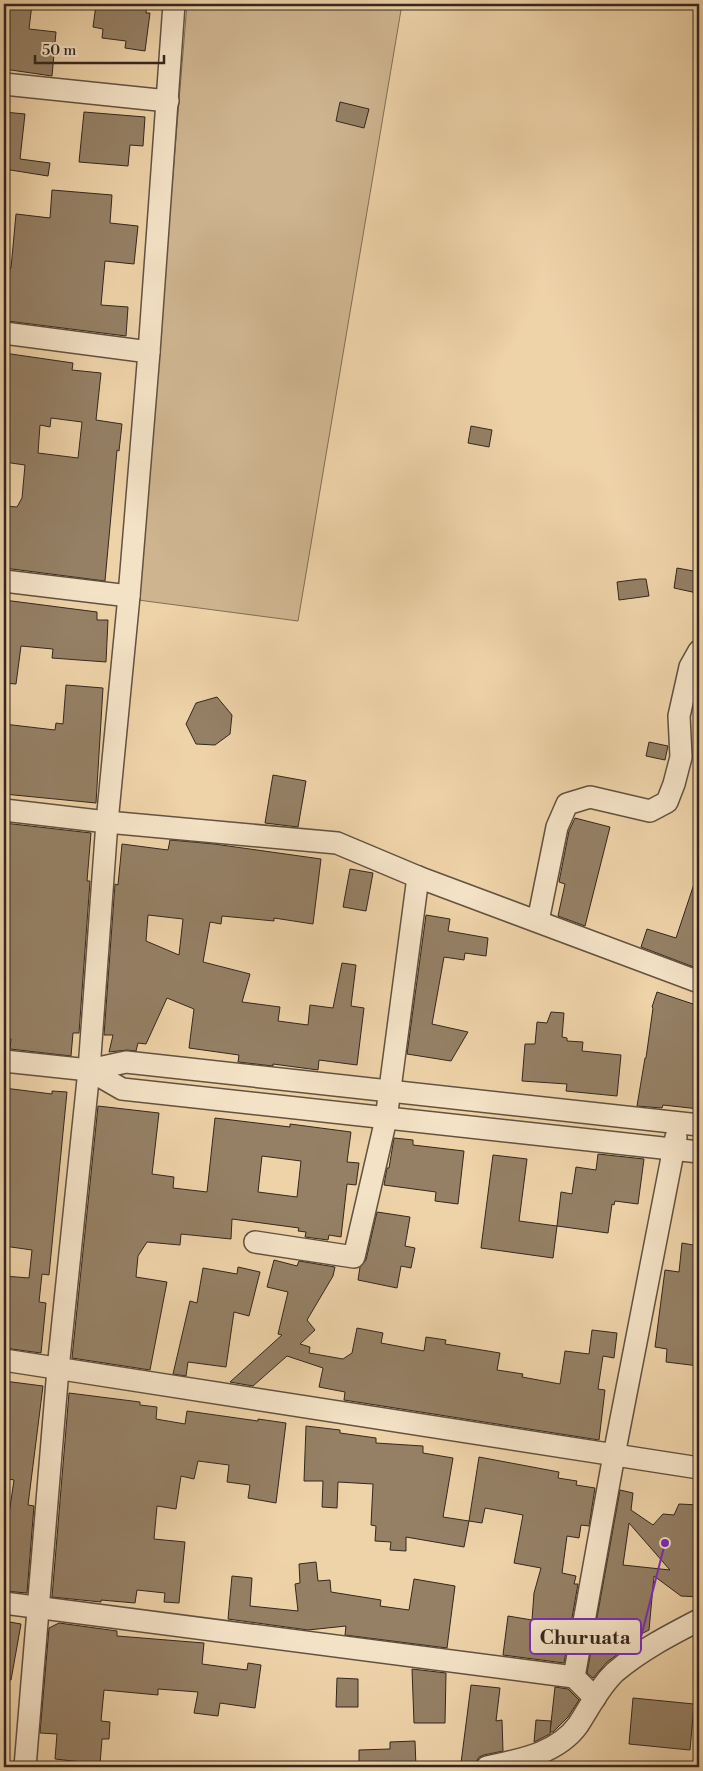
<svg xmlns="http://www.w3.org/2000/svg" width="703" height="1771" font-family="'Libre Bodoni',serif">
  <style>
    .green { fill: #ceb590; stroke: #816e56 }
    .building { fill: #958065; stroke: #34271d; fill-rule: evenodd }
    .lines { fill: none; stroke-linecap: round; stroke-linejoin: round }
    .minor-casing { stroke: #625240; stroke-width: 24 }
    .minor { stroke: #f4e2c6; stroke-width: 21 }
    .leader { fill: none; stroke: #7b2cbf; stroke-width: 2 }
    .callout-dot { fill: #7b2cbf; stroke: #f4e2c6; stroke-width: 2 }
    .callout { fill: #f4e2c6; stroke: #7b2cbf; stroke-width: 2 }
    .callout-label { font-size: 20px; text-anchor: middle; font-weight: bold; fill: #34271d }
  </style>
  <rect width="100%" height="100%" fill="#eed2a8"/>
  <filter id="stains"><feTurbulence type="fractalNoise" baseFrequency=".004" numOctaves="4"/><feColorMatrix values="0 0 0 0 .2 0 0 0 0 .09 0 0 0 0 .02 0 0 0 .5 -.17"/></filter>
  <radialGradient id="worn" r=".72"><stop offset=".6" stop-color="#630" stop-opacity="0"/><stop offset="1" stop-color="#630" stop-opacity=".3"/></radialGradient>
  <polygon class="green" points="187,4 402,4 298,621 138,600"/>
  <g class="building">
    <polygon points="4,4 32,4 29,29 56,32 52,76 4,69 8,37 4,37"/>
    <polygon points="117,4 147,4 146,13 150,13 145,51 125,48 126,41 102,38 103,29 93,27 96,5 116,9"/>
    <polygon points="340,102 369,109 364,128 336,121"/>
    <polygon points="4,112 25,114 20,159 50,163 48,176 4,169"/>
    <polygon points="84,112 145,117 143,146 130,145 128,166 79,162"/>
    <polygon points="52,190 112,195 110,223 138,226 134,264 105,261 101,305 128,307 126,336 7,321 8,309 4,309 4,268 11,268 16,214 50,218"/>
    <path d="M4 353 73 363 72 370 101 373 96 420 122 424 119 451 117 450 105 581 4 568V506L17 507 22 498 25 465 4 462ZM51 418 82 422 78 458 38 453 40 425 50 427Z"/>
    <polygon points="471,426 492,430 489,447 468,443"/>
    <polygon points="677,568 699,572 697,593 674,588"/>
    <polygon points="640,579 646,579 649,596 619,600 617,582"/>
    <polygon points="4,600 97,612 97,620 108,620 106,662 52,658 53,649 21,646 16,684 4,683"/>
    <polygon points="66,685 103,688 96,803 4,794 4,724 55,730 56,723 63,724"/>
    <polygon points="217,697 232,715 230,734 215,745 196,744 186,724 196,703"/>
    <polygon points="649,742 668,746 665,760 646,756"/>
    <polygon points="273,775 306,781 298,827 265,823"/>
    <polygon points="575,818 610,827 585,926 558,916 565,884 559,882 569,831"/>
    <polygon points="4,823 91,833 87,881 90,881 79,1033 73,1033 71,1056 10,1049 11,1039 4,1039"/>
    <path d="M170 840 214 844 321 859 313 924 274 918V921L222 916 221 924 210 922 203 962 250 974 242 1002 280 1007 278 1021 308 1025 310 1005 333 1008 342 963 356 965 351 1006 364 1008 357 1065 319 1060 318 1070 273 1064V1066L238 1062 239 1055 189 1048 194 1009 167 998 146 1044 138 1043 136 1051 127 1050 109 1052 113 1035H104L115 884 118 885 122 844 168 850ZM148 915 183 919 179 955 146 941Z"/>
    <polygon points="350,869 373,873 366,911 343,907"/>
    <polygon points="697,875 699,876 699,969 641,947 647,929 676,938"/>
    <polygon points="426,915 450,919 448,931 488,938 486,956 465,953 464,960 444,957 432,1024 468,1032 451,1061 407,1054"/>
    <polygon points="657,992 699,1006 699,1109 663,1105 662,1108 637,1106 645,1058 646,1058 653,1008 652,1007"/>
    <polygon points="551,1012 564,1013 562,1037 567,1038 567,1041 583,1042 582,1051 621,1055 617,1096 566,1091 567,1084 522,1081 525,1044 535,1044 537,1022 547,1023"/>
    <polygon points="4,1088 52,1094 52,1091 67,1092 49,1275 42,1274 39,1302 46,1303 41,1353 4,1348 4,1276 29,1278 32,1250 4,1246"/>
    <path d="M98 1106 159 1113 152 1174 174 1177 173 1188 207 1192 215 1118 290 1127V1124L351 1132 347 1162 359 1163 356 1185 347 1184 341 1237 329 1235 328 1240 305 1237 306 1232 298 1231 299 1228 232 1219 231 1239 181 1234 180 1245 147 1242 138 1256 136 1277 167 1282 150 1370 72 1358ZM262 1156 301 1161 297 1197 258 1192Z"/>
    <polygon points="394,1138 413,1140 413,1145 464,1151 458,1204 435,1201 436,1192 384,1185 387,1168 389,1168"/>
    <polygon points="598,1154 644,1159 638,1204 615,1201 614,1205 612,1204 608,1233 557,1226 553,1258 481,1248 493,1155 527,1159 519,1221 557,1226 561,1192 572,1194 576,1167 596,1170"/>
    <polygon points="377,1212 410,1217 405,1246 415,1248 411,1268 401,1266 397,1288 358,1280 360,1267 366,1260"/>
    <polygon points="682,1243 699,1246 699,1366 666,1362 667,1349 655,1347 665,1270 679,1272"/>
    <polygon points="274,1260 297,1266 299,1261 335,1267 333,1276 307,1320 315,1330 300,1344 310,1347 309,1353 343,1359 352,1353 357,1328 383,1333 381,1343 424,1351 426,1337 446,1340 445,1344 500,1353 497,1370 523,1374 522,1377 560,1384 565,1351 589,1354 592,1330 617,1333 614,1358 603,1356 598,1389 605,1390 599,1440 344,1400 345,1392 319,1387 323,1368 287,1356 253,1386 230,1382 282,1335 278,1334 288,1292 267,1287"/>
    <polygon points="238,1267 260,1272 249,1316 234,1312 226,1367 188,1362 186,1376 173,1374 190,1301 197,1303 203,1268 237,1274"/>
    <polygon points="4,1381 43,1386 28,1505 34,1506 27,1593 4,1591 4,1513 9,1514 14,1480 4,1478"/>
    <polygon points="69,1393 140,1402 140,1405 157,1407 156,1419 185,1424 187,1411 258,1421 258,1419 286,1423 276,1503 248,1498 250,1485 227,1482 229,1465 198,1461 194,1479 181,1476 176,1509 157,1506 154,1539 185,1542 179,1603 164,1602 165,1593 137,1590 135,1603 101,1600 101,1602 52,1597"/>
    <polygon points="306,1426 340,1430 340,1433 376,1438 376,1443 423,1446 423,1453 453,1458 443,1517 469,1521 464,1547 406,1537 406,1551 390,1550 391,1542 375,1541 376,1526 371,1525 373,1484 338,1482 337,1508 322,1507 323,1481 304,1481"/>
    <polygon points="479,1457 559,1472 558,1478 577,1481 576,1485 595,1488 589,1526 581,1525 579,1538 567,1536 562,1573 576,1576 574,1584 578,1584 564,1663 503,1655 508,1616 532,1620 534,1593 541,1568 514,1563 523,1515 485,1508 482,1523 469,1521"/>
    <path d="M620 1490 633 1493 631 1510 653 1525 663 1514 674 1515 679 1504 699 1505V1597L681 1596 654 1576 649 1630 639 1635 640 1638 607 1662 593 1678 587 1673ZM629 1523 670 1570 623 1565Z"/>
    <polygon points="316,1562 318,1581 330,1580 331,1592 381,1600 380,1606 409,1610 414,1579 455,1586 447,1648 345,1635 346,1626 308,1630 228,1619 232,1576 252,1578 250,1606 298,1611 295,1584 300,1583 299,1564"/>
    <polygon points="4,1621 21,1624 11,1680 4,1679"/>
    <polygon points="59,1623 117,1631 117,1636 204,1643 202,1664 247,1670 248,1663 261,1665 255,1708 220,1703 218,1716 194,1713 198,1692 158,1689 158,1695 104,1690 101,1721 110,1722 109,1739 102,1739 100,1764 55,1759 57,1734 40,1733 49,1628"/>
    <polygon points="412,1669 446,1673 445,1723 414,1723"/>
    <polygon points="337,1678 358,1679 358,1707 336,1707"/>
    <polygon points="471,1685 500,1688 496,1721 502,1720 503,1751 484,1755 479,1757 476,1762 461,1763"/>
    <polygon points="555,1687 568,1689 579,1700 568,1717 553,1732 550,1732"/>
    <polygon points="633,1698 694,1704 690,1750 629,1744"/>
    <polygon points="536,1720 551,1721 550,1734 534,1742"/>
    <polygon points="415,1741 416,1767 359,1767 359,1750 390,1749 390,1742"/>
  </g>
  <g class="lines">
    <g class="minor-casing">
      <g id="minor">
        <polyline points="4,84 168,101"/>
        <polyline points="4,333 149,352"/>
        <polyline points="4,581 129,596"/>
        <polyline points="4,810 107,822 337,843 418,877 699,982"/>
        <polyline points="538,921 557,827 567,804 590,797 650,811 667,802 674,784 681,757 679,716 690,667 699,651"/>
        <polyline points="4,1061 89,1070 126,1062 699,1125"/>
        <polyline points="89,1070 122,1089 699,1152"/>
        <polyline points="255,1242 354,1257 386,1119 418,877"/>
        <polyline points="4,1360 699,1468"/>
        <polyline points="4,1603 574,1677 595,1698"/>
        <polyline points="574,1677 614,1455 676,1137"/>
        <polyline points="25,1767 58,1369 89,1070 107,822 129,596 149,352 174,4"/>
        <path d="M487 1767C519 1760 557 1754 578 1725 590 1707 599 1687 615 1672 641 1650 670 1635 699 1620"/>
      </g>
    </g>
    <use href="#minor" class="minor"/>
  </g>
  <path class="leader" d="M665 1543L641 1637"/>
  <circle class="callout-dot" cx="665" cy="1543" r="5"/>
  <rect class="callout" x="530" y="1619" width="111" height="35" rx="5"/>
  <g class="callout-label">
    <text x="585" y="1644">Churuata</text>
  </g>
  <rect width="703" height="1771" fill="none" stroke="#eed2a8" stroke-width="20"/>
  <rect x="5" y="5" width="693" height="1761" fill="none" stroke="#34271d" stroke-width="2.5"/>
  <rect x="10" y="10" width="683" height="1751" fill="none" stroke="#34271d"/>
  <path d="M35 55v8h129v-8" fill="none" stroke="#34271d" stroke-width="2.5"/>
  <text x="42" y="55" font-size="15" fill="#34271d" stroke="#f4e2c6" stroke-width="4" paint-order="stroke">50 m</text>
  <rect width="100%" height="100%" filter="url(#stains)"/>
  <rect width="100%" height="100%" fill="url(#worn)"/>
</svg>
